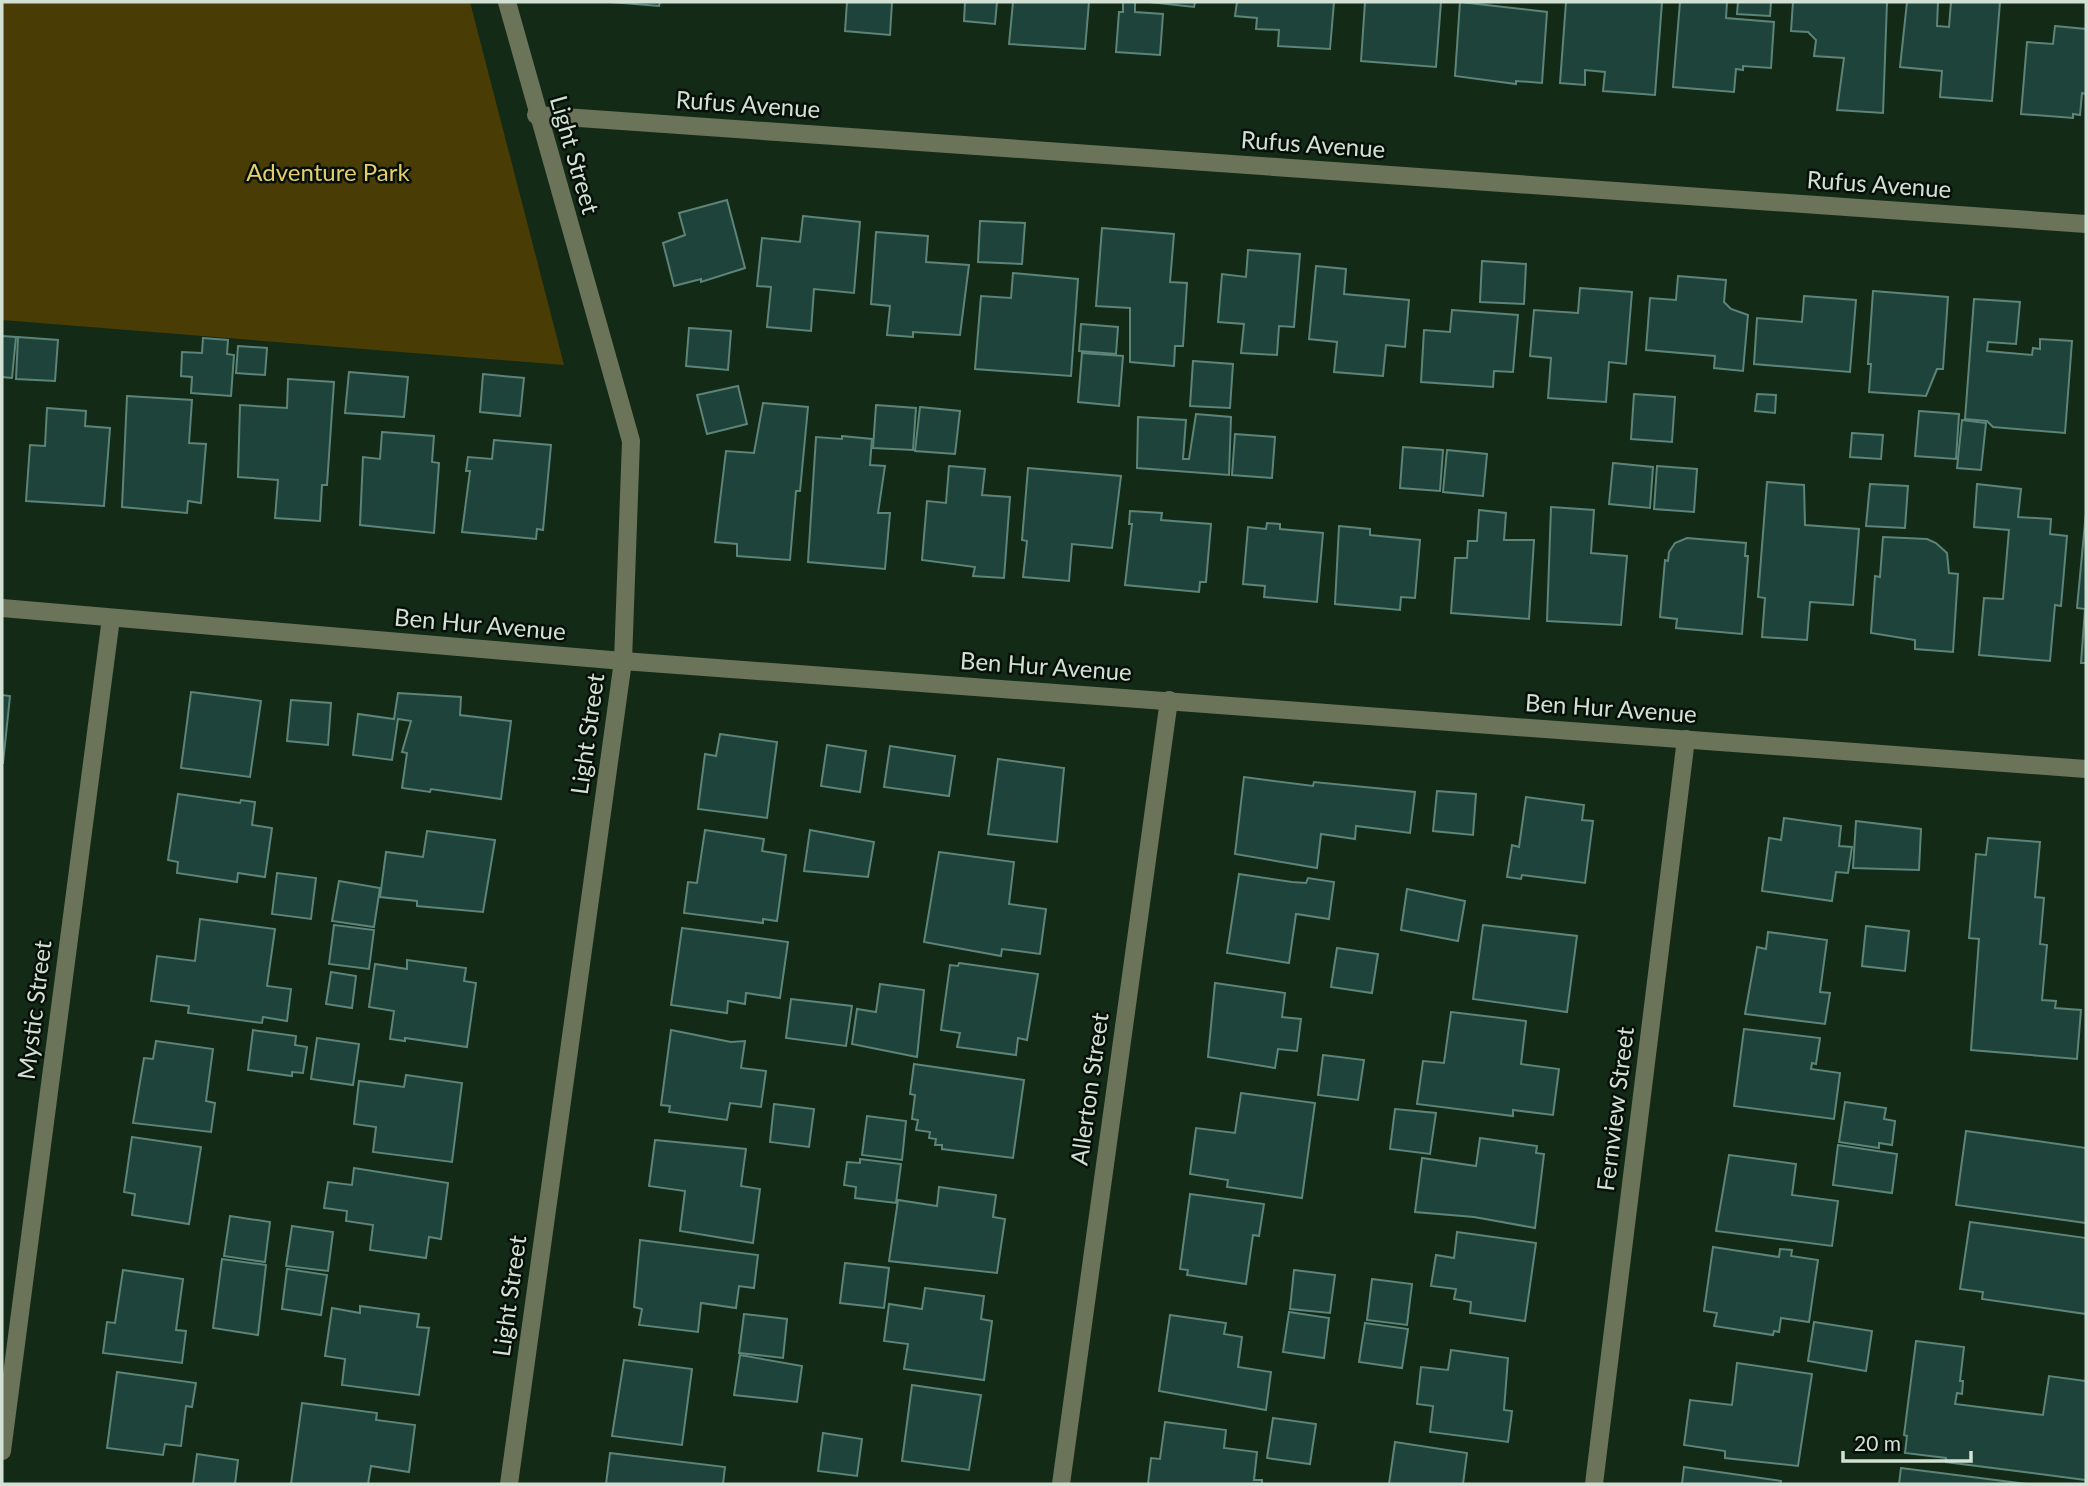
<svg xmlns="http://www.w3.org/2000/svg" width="2088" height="1486" font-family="Lato,sans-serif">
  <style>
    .green { fill: #493d05 }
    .building { fill: #1e433a; stroke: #5d8479; stroke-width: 2 }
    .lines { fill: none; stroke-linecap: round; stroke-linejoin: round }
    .minor { stroke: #6b7359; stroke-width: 18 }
    .labels { text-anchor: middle; stroke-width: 5; stroke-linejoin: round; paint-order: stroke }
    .street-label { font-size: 24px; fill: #d3e1d4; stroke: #071008 }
    .park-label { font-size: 24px; fill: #e5cd6c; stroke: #071008 }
  </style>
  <rect width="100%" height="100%" fill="#132a17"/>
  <polygon class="green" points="2,2 470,2 564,365 2,320"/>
  <g class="building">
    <polygon points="610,2 660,2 659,6"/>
    <polygon points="847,2 892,2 890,35 845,31"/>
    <polygon points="965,2 997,2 995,24 964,21"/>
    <polygon points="1013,2 1089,2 1085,49 1009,44"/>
    <polygon points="1123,2 1135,2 1135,12 1163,14 1160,55 1116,52 1119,12 1123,12"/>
    <polygon points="1149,2 1195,2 1194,7"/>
    <polygon points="1237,2 1334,2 1330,49 1278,46 1279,30 1256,29 1257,18 1235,16"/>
    <polygon points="1365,2 1441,2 1436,67 1361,61"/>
    <polygon points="1460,2 1547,12 1542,83 1516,81 1516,84 1455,76"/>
    <polygon points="1566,2 1662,2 1655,95 1603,91 1605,72 1585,70 1585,85 1560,83"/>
    <polygon points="1680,2 1727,2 1726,18 1774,22 1771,68 1743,66 1743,70 1736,69 1734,92 1673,87"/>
    <polygon points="1738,2 1771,2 1770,16 1737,14"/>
    <polygon points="1793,2 1887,2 1883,113 1837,110 1844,58 1814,56 1816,40 1808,32 1791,31"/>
    <polygon points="1907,2 1938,2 1937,26 1949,27 1951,2 2000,2 1992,101 1940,97 1942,71 1900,67"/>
    <polygon points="2055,26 2086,29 2086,94 2082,93 2080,115 2073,114 2073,118 2021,114 2027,42 2053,44"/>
    <polygon points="727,200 745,268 701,282 701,279 674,286 663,243 685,235 679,213"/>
    <polygon points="803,216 860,222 854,293 814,289 811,331 767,327 771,287 757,286 762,238 800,242"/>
    <polygon points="980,221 1025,223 1022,264 978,262"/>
    <polygon points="1102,228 1174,234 1170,282 1187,283 1183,346 1175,346 1174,366 1130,362 1130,308 1096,306"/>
    <polygon points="876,232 928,236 926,262 969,265 960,335 913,332 913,337 887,335 890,306 871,304"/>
    <polygon points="1248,250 1300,254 1294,327 1279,326 1277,355 1241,353 1244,324 1218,322 1222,274 1246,277"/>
    <polygon points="1482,261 1526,264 1524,304 1480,302"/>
    <polygon points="1316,266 1346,269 1344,294 1409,300 1405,347 1386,345 1383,376 1334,372 1337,342 1309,339"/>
    <polygon points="1013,273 1078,279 1071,376 975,369 981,296 1011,298"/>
    <polygon points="1678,276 1726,280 1724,302 1731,309 1748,315 1743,371 1714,368 1715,356 1646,350 1650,298 1676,300"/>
    <polygon points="1580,288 1632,292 1626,364 1609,362 1606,402 1548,398 1551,358 1530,356 1534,310 1578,313"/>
    <polygon points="1873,291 1948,297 1943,369 1937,369 1926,396 1869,392 1871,364 1868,364"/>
    <polygon points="1804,296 1856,300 1850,372 1754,364 1757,318 1802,322"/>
    <polygon points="1974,299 2020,302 2016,344 1988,342 1987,351 2032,355 2033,348 2040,349 2040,339 2072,341 2065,433 1993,427 1987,421 1965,419"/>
    <polygon points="1452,310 1518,315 1513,372 1494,371 1493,387 1421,382 1424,330 1450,332"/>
    <polygon points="1081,324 1118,327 1116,354 1079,351"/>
    <polygon points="689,328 731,331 728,370 686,366"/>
    <polygon points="2,336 16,337 12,378 2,377"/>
    <polygon points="18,337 58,340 55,381 16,379"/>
    <polygon points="203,338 228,340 227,354 234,355 231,396 191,393 192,377 181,376 182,352 202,353"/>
    <polygon points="238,346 267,348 265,375 236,373"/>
    <polygon points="1082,353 1123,356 1119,406 1078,402"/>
    <polygon points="1193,361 1233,364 1230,408 1190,406"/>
    <polygon points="349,372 408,377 404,417 345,413"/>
    <polygon points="483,374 524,378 520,416 480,412"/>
    <polygon points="288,379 334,382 327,485 322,485 320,521 275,518 278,480 238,477 240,405 287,408"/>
    <polygon points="738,386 747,424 707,434 697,395"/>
    <polygon points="1634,394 1675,397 1672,442 1631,439"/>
    <polygon points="1757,394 1776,395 1775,413 1755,411"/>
    <polygon points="127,396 192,400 189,443 206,444 201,503 188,501 187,513 122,507"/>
    <polygon points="763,403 808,407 800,491 796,491 790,560 737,556 737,544 715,542 726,451 754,453"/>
    <polygon points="876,405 916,408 913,450 873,448"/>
    <polygon points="920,407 960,411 955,454 915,451"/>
    <polygon points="47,408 86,411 85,426 110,428 104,506 26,501 30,445 45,446"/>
    <polygon points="1919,411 1959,414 1956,459 1915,456"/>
    <polygon points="1196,414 1231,417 1229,475 1137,468 1138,417 1186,420 1183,459 1189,459"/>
    <polygon points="1962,420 1986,423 1981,470 1957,468"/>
    <polygon points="382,432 434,436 432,462 439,463 434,533 360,525 363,457 380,459"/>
    <polygon points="1852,433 1883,435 1881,459 1850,457"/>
    <polygon points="1235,434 1275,437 1272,478 1232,475"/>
    <polygon points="842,436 872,439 870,465 885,466 878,513 890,513 885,569 808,562 816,437 842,439"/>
    <polygon points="494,440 551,445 543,530 537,529 536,539 462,532 470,471 466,471 468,457 492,459"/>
    <polygon points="1403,447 1443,450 1440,491 1400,488"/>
    <polygon points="1447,450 1487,454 1483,496 1443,492"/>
    <polygon points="1613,463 1653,467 1650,508 1609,504"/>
    <polygon points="949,466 985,469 982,495 1010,497 1004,578 973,576 975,567 922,560 927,501 946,503"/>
    <polygon points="1657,466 1697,469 1694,512 1654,509"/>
    <polygon points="1028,468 1121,476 1112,548 1072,544 1069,581 1023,577 1027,541 1022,540"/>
    <polygon points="1767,482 1804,485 1805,525 1859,529 1853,605 1810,602 1807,640 1762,637 1765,598 1758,597"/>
    <polygon points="1870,484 1908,486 1905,528 1866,526"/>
    <polygon points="1977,484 2021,489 2018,517 2051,519 2050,534 2067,536 2061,606 2055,605 2050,661 1979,655 1984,598 2003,599 2009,530 1974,527"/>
    <polygon points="1551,507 1594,510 1591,553 1627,556 1621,625 1547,621"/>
    <polygon points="1479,510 1506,513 1504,540 1534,540 1529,619 1451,613 1455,558 1467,558 1468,541 1477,541"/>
    <polygon points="1130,511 1162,513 1161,520 1211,524 1206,582 1200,582 1199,592 1125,585 1132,524 1129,524"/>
    <polygon points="2086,512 2086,663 2081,663 2085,609 2077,608"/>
    <polygon points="1267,523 1280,524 1280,529 1323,533 1317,602 1264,597 1265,586 1243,584 1248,527 1266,529"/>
    <polygon points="1339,526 1370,529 1370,535 1420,540 1415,598 1401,597 1400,610 1335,604"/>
    <polygon points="1883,537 1927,539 1936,543 1947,553 1949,573 1958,574 1953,652 1915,649 1915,640 1871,633 1875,576 1880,577"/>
    <polygon points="1687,538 1746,543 1745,556 1748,556 1742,634 1676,628 1677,619 1660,617 1665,560 1668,561 1669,552 1675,543"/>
    <polygon points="191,692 261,701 250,777 181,768"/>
    <polygon points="398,693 461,697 460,715 511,721 501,799 431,789 430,792 402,788 407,753 402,752 411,721 398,719 392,760 353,755 358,714 394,719"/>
    <polygon points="2,695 10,696 3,763 2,763"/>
    <polygon points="291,700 331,703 328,745 287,741"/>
    <polygon points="720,734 777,742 767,818 698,809 705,754 716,756"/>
    <polygon points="827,745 866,751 860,792 821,786"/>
    <polygon points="890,746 955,756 949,796 884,787"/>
    <polygon points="998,759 1064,768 1057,842 988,834"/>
    <polygon points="1244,777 1313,786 1314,782 1415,792 1410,833 1356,826 1355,839 1321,834 1317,868 1235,854"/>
    <polygon points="1437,791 1476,794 1473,835 1433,831"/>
    <polygon points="178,794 240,803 241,800 255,802 252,825 272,828 265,877 238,873 237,882 177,873 178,862 168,860"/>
    <polygon points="1526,797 1584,805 1582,820 1593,821 1585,883 1522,875 1521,879 1507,877 1512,845 1519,847"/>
    <polygon points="1784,818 1841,826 1839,846 1852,847 1848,873 1836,872 1832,901 1762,891 1769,838 1781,840"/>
    <polygon points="1856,821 1921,829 1919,870 1853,868"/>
    <polygon points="705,830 764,839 762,851 786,855 777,921 763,919 763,923 684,913 688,882 697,883"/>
    <polygon points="810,830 874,842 868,877 804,871"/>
    <polygon points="427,831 495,840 483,912 417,906 417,901 380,897 386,852 423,857"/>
    <polygon points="1988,838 2040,842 2035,897 2044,898 2040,944 2047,945 2042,1000 2056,1001 2055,1008 2081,1010 2077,1059 1971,1050 1979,939 1969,938 1976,854 1986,855"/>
    <polygon points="939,852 1014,862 1009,904 1046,909 1040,954 1002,949 1001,956 924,942"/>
    <polygon points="277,873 316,878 311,919 272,914"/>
    <polygon points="1239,874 1292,882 1306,883 1308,878 1334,882 1329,919 1296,914 1289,963 1227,953"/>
    <polygon points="339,881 380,888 374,927 332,921"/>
    <polygon points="1407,889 1465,901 1458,941 1401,930"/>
    <polygon points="200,919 275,929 267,986 291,989 287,1021 263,1017 262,1023 188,1013 189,1006 151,1001 157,956 195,961"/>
    <polygon points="334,925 374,930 369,969 329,964"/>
    <polygon points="1483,925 1577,936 1567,1012 1473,999"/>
    <polygon points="1866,926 1909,931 1905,971 1862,966"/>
    <polygon points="682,928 788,942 780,998 746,993 745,1004 728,1001 727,1013 671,1005"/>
    <polygon points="1768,932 1827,940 1820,992 1830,993 1825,1024 1745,1014 1757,947 1766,949"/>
    <polygon points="1337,948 1378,954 1372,993 1331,987"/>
    <polygon points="407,960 466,968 464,981 476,983 467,1047 405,1038 405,1041 390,1039 394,1011 369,1007 375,964 407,969"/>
    <polygon points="959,963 1038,974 1027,1040 1018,1038 1016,1055 957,1047 960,1033 941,1030 950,965 958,966"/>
    <polygon points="331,972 356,976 352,1008 326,1004"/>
    <polygon points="1215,983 1285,993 1282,1017 1301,1019 1297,1051 1278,1049 1275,1068 1208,1057"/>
    <polygon points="880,984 924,990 917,1057 852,1044 857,1009 876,1012"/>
    <polygon points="791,999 852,1006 846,1046 786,1038"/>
    <polygon points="1451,1012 1526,1021 1521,1064 1559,1069 1553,1115 1513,1110 1513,1116 1417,1104 1423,1061 1444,1063"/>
    <polygon points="1744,1029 1820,1038 1816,1064 1812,1063 1811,1069 1840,1073 1834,1119 1734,1106"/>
    <polygon points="253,1030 296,1036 295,1045 307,1047 303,1073 292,1072 292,1076 248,1070"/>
    <polygon points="671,1030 731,1042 745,1041 741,1068 766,1071 761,1107 730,1103 727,1120 669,1112 670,1106 661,1105"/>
    <polygon points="317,1038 359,1044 353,1085 311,1079"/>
    <polygon points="156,1041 213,1049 206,1101 215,1103 211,1132 133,1123 144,1058 153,1059"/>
    <polygon points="1323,1055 1364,1060 1358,1100 1318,1095"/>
    <polygon points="914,1064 1024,1080 1013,1158 942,1149 942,1145 935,1145 936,1139 929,1138 930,1132 916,1130 918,1120 912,1119 915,1095 910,1094"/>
    <polygon points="406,1075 462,1083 452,1162 373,1152 376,1127 354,1124 359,1081 404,1087"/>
    <polygon points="1241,1093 1315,1103 1302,1198 1227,1187 1228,1180 1190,1174 1196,1128 1235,1133"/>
    <polygon points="1845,1102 1886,1108 1884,1119 1895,1121 1892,1145 1879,1143 1879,1148 1839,1142"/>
    <polygon points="774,1104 814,1109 809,1147 770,1142"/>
    <polygon points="1395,1109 1436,1113 1430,1154 1390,1149"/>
    <polygon points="867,1116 906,1121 902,1160 862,1155"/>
    <polygon points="1966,1131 2086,1148 2086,1223 1956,1205"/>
    <polygon points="132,1137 201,1147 189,1224 132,1215 135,1194 124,1192"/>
    <polygon points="1480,1138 1537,1146 1536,1153 1544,1154 1535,1228 1474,1217 1415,1212 1422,1158 1476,1166"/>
    <polygon points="655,1140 746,1149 741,1186 760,1189 753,1243 680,1231 685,1191 649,1186"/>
    <polygon points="1838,1145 1897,1154 1892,1193 1833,1185"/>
    <polygon points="1729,1155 1796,1164 1792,1195 1838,1201 1832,1246 1716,1231"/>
    <polygon points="860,1159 901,1164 896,1203 855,1198 856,1187 844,1185 847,1162 860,1163"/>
    <polygon points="354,1168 448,1183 441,1239 429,1237 426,1258 370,1250 373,1225 346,1221 347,1211 324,1208 328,1182 352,1185"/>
    <polygon points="939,1187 996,1195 993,1217 1005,1219 997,1273 889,1261 898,1200 937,1206"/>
    <polygon points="1190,1194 1264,1204 1259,1236 1253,1235 1246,1284 1187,1275 1188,1270 1180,1269"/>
    <polygon points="230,1216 270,1222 265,1262 224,1256"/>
    <polygon points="1970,1222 2086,1238 2086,1314 1982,1299 1983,1292 1960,1289"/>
    <polygon points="292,1226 333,1232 328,1271 286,1266"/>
    <polygon points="1457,1232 1536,1243 1525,1321 1470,1313 1471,1302 1454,1299 1456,1289 1431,1286 1436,1255 1454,1258"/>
    <polygon points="640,1240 758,1255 754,1288 739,1286 736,1308 701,1303 698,1332 639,1325 642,1309 634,1307"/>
    <polygon points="1713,1247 1779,1257 1780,1249 1792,1250 1791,1256 1818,1260 1809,1322 1781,1318 1779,1332 1774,1331 1773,1335 1714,1326 1717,1313 1704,1311"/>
    <polygon points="222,1259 266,1265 258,1335 213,1328"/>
    <polygon points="845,1263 889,1268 884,1308 840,1303"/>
    <polygon points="287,1269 327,1275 321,1315 282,1309"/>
    <polygon points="123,1270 183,1279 176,1330 186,1331 182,1363 103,1353 107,1322 115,1323"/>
    <polygon points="1294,1270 1335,1275 1330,1313 1290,1309"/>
    <polygon points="1372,1279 1412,1284 1407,1325 1367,1320"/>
    <polygon points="925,1288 984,1296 981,1319 992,1321 984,1380 904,1369 908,1344 884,1341 889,1304 922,1309"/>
    <polygon points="360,1306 419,1314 417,1327 429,1328 419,1395 342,1385 345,1359 325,1356 332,1308 360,1313"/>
    <polygon points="1289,1312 1329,1318 1324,1358 1283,1352"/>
    <polygon points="744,1314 787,1319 783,1358 739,1353"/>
    <polygon points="1170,1315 1226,1323 1224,1334 1242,1337 1238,1367 1271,1372 1266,1410 1159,1391"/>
    <polygon points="1814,1322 1872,1331 1866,1371 1808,1361"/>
    <polygon points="1365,1323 1408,1329 1402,1368 1359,1362"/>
    <polygon points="1916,1341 1964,1347 1960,1381 1963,1381 1962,1394 1957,1393 1955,1404 2043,1415 2049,1376 2086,1381 2086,1480 1946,1462 1946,1458 1905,1453 1907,1436 1904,1435"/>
    <polygon points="1451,1350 1508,1358 1504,1410 1512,1411 1508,1442 1430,1432 1433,1406 1417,1404 1421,1367 1448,1370"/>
    <polygon points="740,1355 802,1366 797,1402 734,1395"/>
    <polygon points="624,1360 692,1369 682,1445 612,1436"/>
    <polygon points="1737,1363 1812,1374 1798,1466 1725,1458 1725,1451 1684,1445 1690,1400 1732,1405"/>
    <polygon points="117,1372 196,1383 192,1407 186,1406 181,1446 165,1444 163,1455 107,1448"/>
    <polygon points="912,1385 981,1395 969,1470 902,1461"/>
    <polygon points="302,1403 377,1413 376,1420 415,1425 409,1472 371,1466 368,1484 291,1484"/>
    <polygon points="1273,1418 1316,1424 1310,1464 1267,1458"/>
    <polygon points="1165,1422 1226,1430 1224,1448 1257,1452 1254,1480 1262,1480 1262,1484 1148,1484 1151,1458 1160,1459"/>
    <polygon points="823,1433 862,1439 857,1476 818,1471"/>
    <polygon points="1395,1442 1467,1453 1463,1484 1389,1484"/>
    <polygon points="610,1453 725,1467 723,1484 606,1484"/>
    <polygon points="197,1454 238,1460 235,1484 193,1484"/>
    <polygon points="1684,1467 1781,1481 1780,1484 1682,1484"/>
    <polygon points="1901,1468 2027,1484 1899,1484"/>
  </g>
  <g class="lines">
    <g class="minor">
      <polyline points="507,2 631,441 623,661 509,1484"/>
      <polyline points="536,115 2086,224"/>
      <polyline points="2,608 623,661 2086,769"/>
      <polyline points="2,1451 111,618"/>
      <polyline points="1061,1484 1169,700"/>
      <polyline points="1594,1484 1686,739"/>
    </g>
  </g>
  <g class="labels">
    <g class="street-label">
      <text transform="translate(748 105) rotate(4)" y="8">Rufus Avenue</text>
      <text transform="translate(1313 145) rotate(4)" y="8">Rufus Avenue</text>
      <text transform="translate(574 155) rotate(74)" y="8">Light Street</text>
      <text transform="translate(1879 185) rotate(4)" y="8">Rufus Avenue</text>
      <text transform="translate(480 625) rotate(5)" y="8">Ben Hur Avenue</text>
      <text transform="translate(1046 667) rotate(4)" y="8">Ben Hur Avenue</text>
      <text transform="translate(1611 709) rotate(4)" y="8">Ben Hur Avenue</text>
      <text transform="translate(588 734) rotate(-82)" y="8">Light Street</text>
      <text transform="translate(35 1010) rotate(-83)" y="8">Mystic Street</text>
      <text transform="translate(1090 1089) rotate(-82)" y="8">Allerton Street</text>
      <text transform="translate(1616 1109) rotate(-83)" y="8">Fernview Street</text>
      <text transform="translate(510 1296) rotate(-82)" y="8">Light Street</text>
    </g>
    <g class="park-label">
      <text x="328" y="181">Adventure Park</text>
    </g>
  </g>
  <rect width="2088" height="1486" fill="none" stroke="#d3e1d4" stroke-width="7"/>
  <path d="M1843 1451v10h128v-10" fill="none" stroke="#d3e1d4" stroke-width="3.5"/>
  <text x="1854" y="1451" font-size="21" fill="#d3e1d4" stroke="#071008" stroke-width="5" paint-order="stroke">20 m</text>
</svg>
